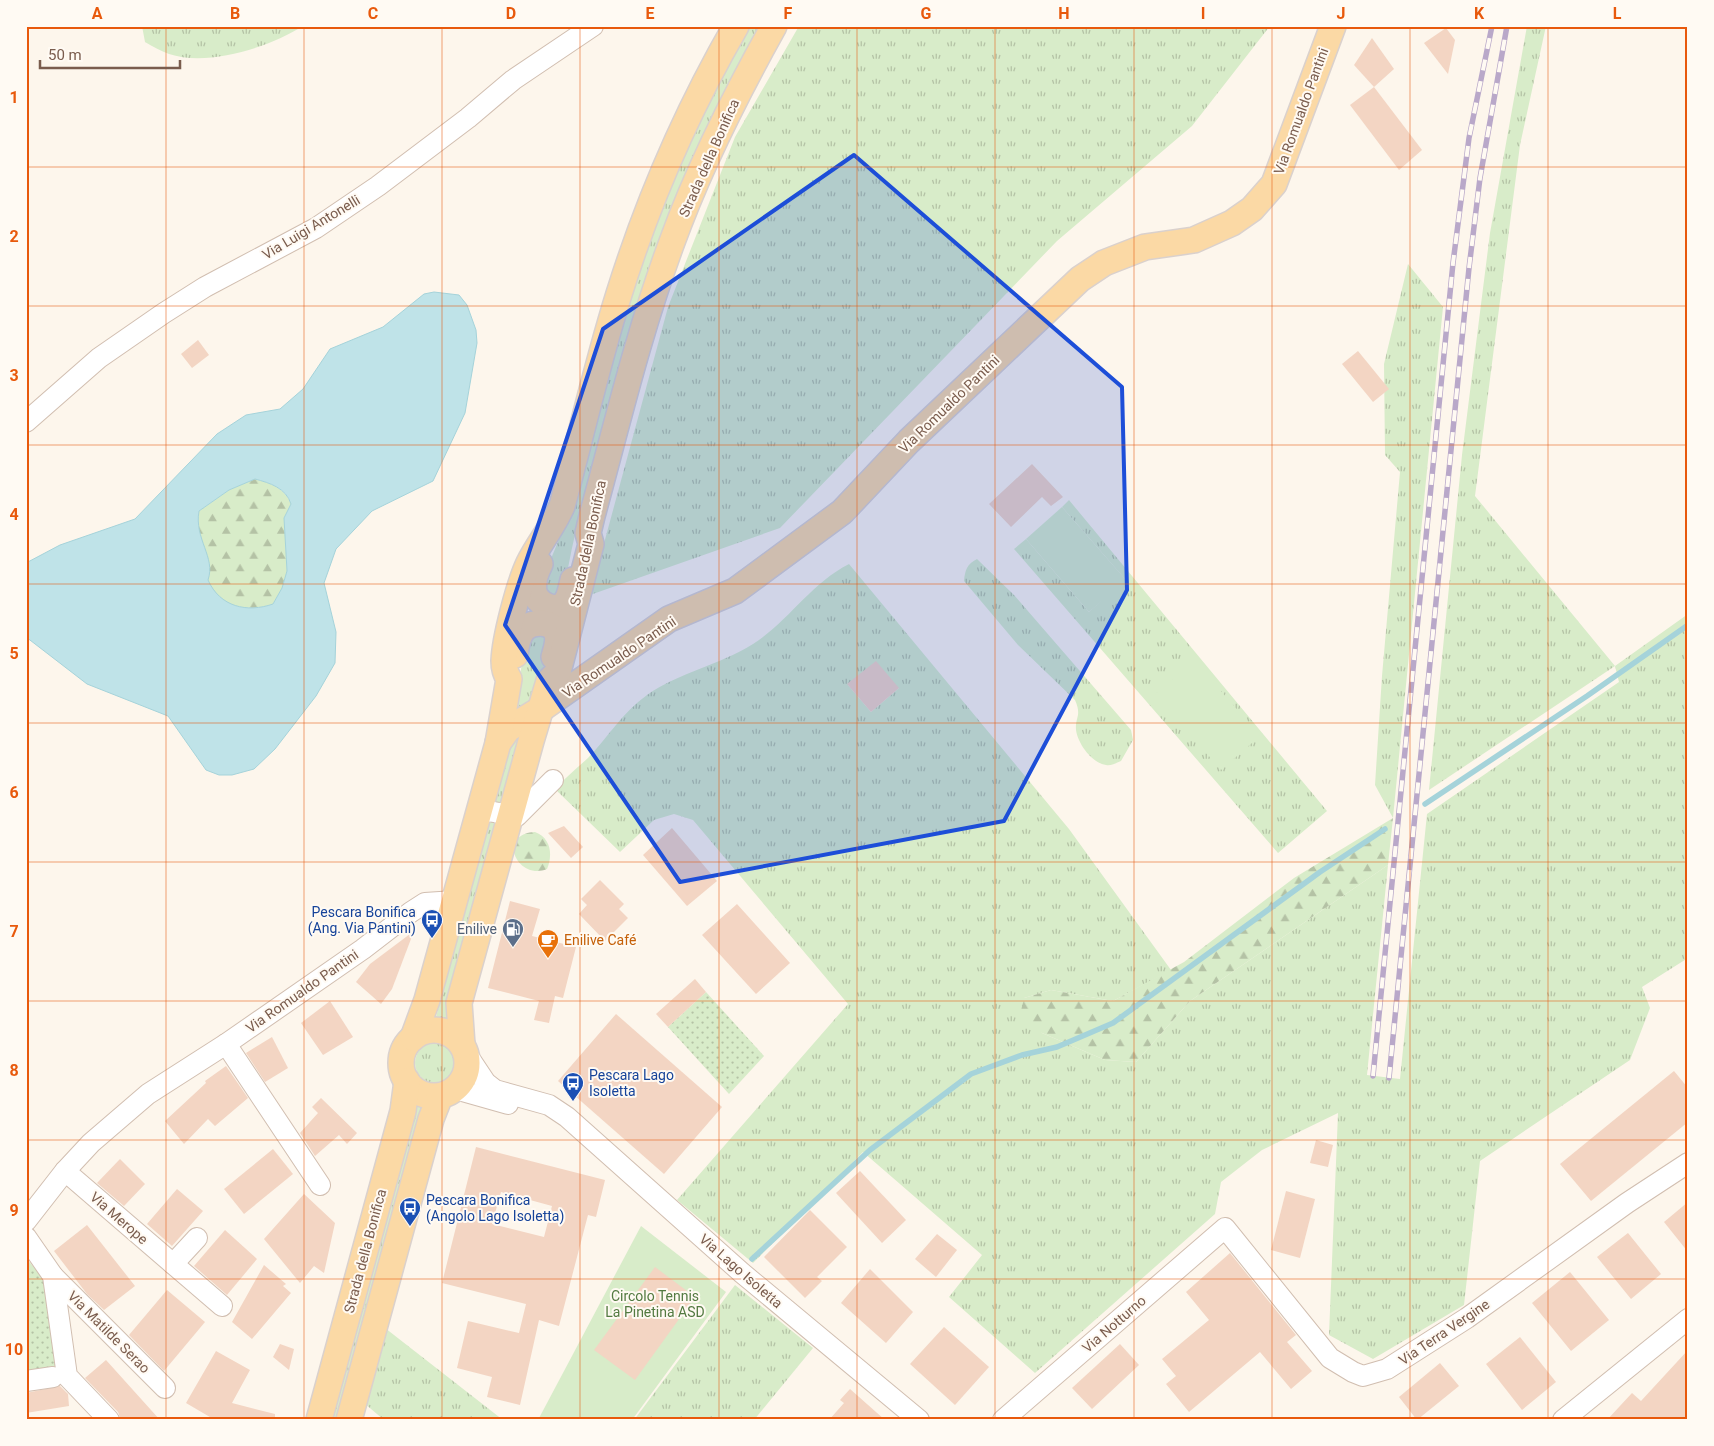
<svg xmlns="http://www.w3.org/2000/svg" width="1714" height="1446" font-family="Roboto,sans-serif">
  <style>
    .grass { fill: url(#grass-tufts); fill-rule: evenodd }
    .forest { fill: url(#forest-firs) }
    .park { fill: #d8ecc9 }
    .garden { fill: url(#garden-dots) }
    .water { fill: #bfe3e8; stroke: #a5d3da; fill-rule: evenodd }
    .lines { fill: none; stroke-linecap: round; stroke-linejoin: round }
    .stream { stroke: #a5d3da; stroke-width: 5.5 }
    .building { fill: #f3d5c3; fill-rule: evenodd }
    .minor-casing { stroke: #d1beb0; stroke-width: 22 }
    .major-casing { stroke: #dad1cd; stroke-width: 28 }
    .minor { stroke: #fff; stroke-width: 20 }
    .major { stroke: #fbd9a5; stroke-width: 25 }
    .rail-casing { stroke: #b9a8c9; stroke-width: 5.5 }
    .rail { stroke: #fffaf3; stroke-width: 4; stroke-dasharray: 11; stroke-linecap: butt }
    .marked { fill: #1d4ed8; fill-opacity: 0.2; stroke: #1d4ed8; stroke-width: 4; stroke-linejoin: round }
    .grid { fill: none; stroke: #e8590c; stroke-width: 1; stroke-opacity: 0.55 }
    .labels { text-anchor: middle; stroke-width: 4; stroke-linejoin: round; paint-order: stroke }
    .street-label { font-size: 14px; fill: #7a5c4d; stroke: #fffaf3 }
    .transit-label { font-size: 14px; fill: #164399; stroke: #fffaf3; text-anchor: start }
    .service-label { font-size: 14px; fill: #4e5e75; stroke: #fffaf3; text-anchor: end }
    .food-label { font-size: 14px; fill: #c56008; stroke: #fffaf3; text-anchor: start }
    .park-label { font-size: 14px; fill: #537a41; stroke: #fffaf3 }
    .neatline { fill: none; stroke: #e8590c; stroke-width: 2 }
    .grid-label { font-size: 16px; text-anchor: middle; font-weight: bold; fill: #e8590c }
  </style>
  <defs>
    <pattern id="grass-tufts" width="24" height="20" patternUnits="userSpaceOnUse" patternTransform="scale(1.25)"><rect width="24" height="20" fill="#d8ecc9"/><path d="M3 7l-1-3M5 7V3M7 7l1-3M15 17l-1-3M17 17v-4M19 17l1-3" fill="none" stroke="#b4c2a5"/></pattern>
    <pattern id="forest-firs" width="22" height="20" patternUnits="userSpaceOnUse" patternTransform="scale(1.25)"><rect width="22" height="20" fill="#d8ecc9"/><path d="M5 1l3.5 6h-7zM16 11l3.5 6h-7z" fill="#b4c2a5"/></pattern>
    <pattern id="garden-dots" width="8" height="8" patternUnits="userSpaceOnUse" patternTransform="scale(1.25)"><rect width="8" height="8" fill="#d8ecc9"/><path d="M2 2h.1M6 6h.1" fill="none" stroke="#b4c2a5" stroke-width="1.8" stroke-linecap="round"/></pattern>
  </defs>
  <rect width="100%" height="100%" fill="#fdf6ec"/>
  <g class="grass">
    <path d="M142 26H303C270 47 208 67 169 54 161 51 152 46 145 42Z"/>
    <path d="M747 26H761C731 84 699 142 674 202 642 277 623 356 602 434 587 486 572 538 564 592L553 600 541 583 571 510 635 278 690 135Z"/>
    <polygon points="799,26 1270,26 1192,126 1057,241 780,528 590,595 668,307 735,137"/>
    <path d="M1527 26H1546L1520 145 1475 496 1615 666 1688 614V958L1642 987 1650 1008 1630 1060 1480 1161 1464 1305 1373 1359 1329 1335 1338 1113 1262 1150 1221 1182 1215 1214 1035 1373 949 1297 982 1255 863 1152 753 1263 677 1200 848 1004 693 820 674 814 654 820 620 852 555 789C565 778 577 768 588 758 608 737 623 712 647 695 680 672 720 665 753 644 789 621 810 584 849 564L1069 829 1171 970 1113 1001 1051 990 1024 998 1042 1033 1105 1060 1136 1062 1190 1001 1388 865 1367 1075 1400 1079 1427 814 1619 682 1615 666 1429 790 1462 455 1490 233ZM848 685 899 688 871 712Z"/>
    <polygon points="1408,264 1443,307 1393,818 1375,785 1382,676 1400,472 1385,455 1384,364"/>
    <polygon points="1069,500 1327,811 1278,853 1014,549 1026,539 1089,612 1125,579 1062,507"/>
    <path d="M977 559 1014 595 1131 730 1133 740 1121 761C1116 763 1111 766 1106 765 1092 763 1078 744 1076 730 1075 717 1082 716 1075 700L1018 645 964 581C965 570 967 564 977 559Z"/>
    <polygon points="545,630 549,651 531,705 515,714 525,640"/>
    <polygon points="525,726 502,809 491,807 510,738"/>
    <polygon points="488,818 500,820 446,1020 436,1017"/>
    <circle cx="435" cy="1063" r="20"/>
    <polygon points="412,1100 423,1103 339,1420 327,1420"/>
    <polygon points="735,1285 813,1348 754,1420 634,1420"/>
    <polygon points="385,1328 503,1420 384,1420 364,1403"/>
  </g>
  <g class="forest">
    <path d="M255 479C270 483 285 488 291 504L284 518 287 571 282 588 273 604C252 611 224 610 211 588 205 578 205 565 203 554 200 539 197 526 199 511L229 490Z"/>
    <polygon points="1393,818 1388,865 1190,1001 1136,1062 1105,1060 1042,1033 1020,1015 1024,998 1051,990 1113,1001 1184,962 1294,878"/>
    <path d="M535 832C551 838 553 855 547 869 517 881 496 834 535 832Z"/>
  </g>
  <g class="park">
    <polygon points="1062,507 1126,580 1089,612 1026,539"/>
    <polygon points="1194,660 1260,736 1221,770 1155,694"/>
    <polygon points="641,1226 726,1292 632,1420 538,1420"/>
  </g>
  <g class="garden">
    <polygon points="706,992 764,1056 729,1094 668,1027"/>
    <polygon points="26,1258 44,1279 59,1365 26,1371"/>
  </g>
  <path class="water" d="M434 292 459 295 467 305 476 330 477 343 465 413 433 481 372 511 336 549 324 583 336 632 335 663 316 696 275 749 254 769 232 775H219L206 770 168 716 87 684 26 637V563L60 545 135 519 217 434 246 415 280 409 303 389 330 349 383 327 424 294ZM255 479C270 483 286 488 291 504L284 518 287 571 282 588 273 604C247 613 220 607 208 580 216 557 194 539 199 511L229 490Z"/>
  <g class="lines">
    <g class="stream">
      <polyline points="1425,804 1587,696 1688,625"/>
      <polyline points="752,1259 870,1150 971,1074 1022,1055 1057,1047 1113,1023 1320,872 1385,829"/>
    </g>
  </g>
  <g class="building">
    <polygon points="1446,28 1455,40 1448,74 1424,43"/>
    <polygon points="1372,38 1394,69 1374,87 1354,65"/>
    <polygon points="1374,87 1422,150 1399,170 1350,105"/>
    <polygon points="198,340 209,355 192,368 181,354"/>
    <polygon points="1358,351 1389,389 1373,402 1342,364"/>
    <polygon points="1032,464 1063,497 1051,506 1042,497 1011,527 989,504"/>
    <polygon points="876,661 899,688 871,712 847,684"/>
    <polygon points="564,826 583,847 571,858 548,833"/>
    <polygon points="672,828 717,881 687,906 643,855"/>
    <polygon points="600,880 624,904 619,909 628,918 605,941 579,914 587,905 581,899"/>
    <polygon points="510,901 540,909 532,936 576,947 563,998 555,996 549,1023 534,1020 539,1001 488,988"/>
    <polygon points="737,904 790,963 756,994 702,935"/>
    <polygon points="414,931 392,989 381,1004 356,982 370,964"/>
    <polygon points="695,979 706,992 668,1027 656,1014"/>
    <polygon points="330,1001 353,1037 323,1055 301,1023"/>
    <polygon points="616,1014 722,1107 664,1174 558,1081"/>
    <polygon points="272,1037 288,1068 265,1082 246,1053"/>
    <polygon points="226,1066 248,1098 215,1126 208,1119 184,1144 165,1121 206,1083 205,1081"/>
    <polygon points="1674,1071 1688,1088 1688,1122 1591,1201 1560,1164"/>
    <polygon points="321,1098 357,1133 347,1144 339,1135 315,1156 300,1133 318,1113 312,1107"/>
    <polygon points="1316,1140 1333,1145 1328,1167 1310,1163"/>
    <path d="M476 1147 605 1180 596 1217 588 1215 559 1326 539 1320 520 1405 487 1397 492 1377 457 1368 468 1321 519 1333 526 1304 442 1283ZM501 1192 552 1206 544 1237 492 1224Z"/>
    <polygon points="273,1149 293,1174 244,1214 224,1189"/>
    <polygon points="120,1159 145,1184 124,1206 97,1183"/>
    <polygon points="860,1171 906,1220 882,1243 836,1193"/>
    <polygon points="177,1189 203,1211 172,1246 147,1224"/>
    <polygon points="1286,1191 1315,1199 1300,1258 1271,1250"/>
    <polygon points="304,1194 335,1223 324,1273 314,1266 300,1283 264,1239"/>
    <polygon points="1688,1202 1688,1252 1664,1222"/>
    <polygon points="810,1210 847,1247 817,1277 822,1281 805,1298 764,1257"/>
    <polygon points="87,1225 135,1286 104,1310 87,1294 54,1251"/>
    <polygon points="225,1230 257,1259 227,1295 194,1266"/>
    <polygon points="1628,1233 1661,1274 1631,1299 1597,1257"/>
    <polygon points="937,1234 957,1250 936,1277 915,1259"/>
    <polygon points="1230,1253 1296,1335 1287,1342 1312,1371 1291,1389 1260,1352 1189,1412 1166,1384 1176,1376 1162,1359 1209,1320 1186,1292"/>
    <polygon points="264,1265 286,1284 283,1286 291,1293 252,1339 232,1322"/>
    <polygon points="655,1267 695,1297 635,1380 594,1350"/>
    <polygon points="870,1269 913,1312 886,1343 841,1303"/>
    <polygon points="1570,1272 1609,1320 1571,1351 1532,1303"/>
    <polygon points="167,1290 205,1322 164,1371 129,1335"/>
    <polygon points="944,1327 989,1367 955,1405 910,1364"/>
    <polygon points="1520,1337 1556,1382 1522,1410 1486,1364"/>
    <polygon points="280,1344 294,1349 289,1370 273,1357"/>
    <polygon points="1120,1344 1139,1365 1092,1409 1072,1388"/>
    <polygon points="1688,1350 1688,1420 1607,1420 1632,1393 1641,1401"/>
    <polygon points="216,1351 250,1370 232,1403 275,1414 275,1420 215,1420 186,1403"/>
    <polygon points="106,1360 160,1420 121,1420 118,1412 85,1378"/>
    <polygon points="1440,1363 1459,1386 1417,1420 1399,1397"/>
    <polygon points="60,1386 68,1394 69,1406 26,1413 26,1393"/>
    <polygon points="850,1389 885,1420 829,1420 844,1403 840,1400"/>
  </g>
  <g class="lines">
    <g class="minor-casing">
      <g id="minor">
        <polyline points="26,422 99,358 164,313 205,287 316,228 378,186 468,118 513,80 593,26"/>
        <polyline points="478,816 488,811 517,816 553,780"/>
        <polyline points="226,1044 320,1185"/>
        <polyline points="466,1053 486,1083 495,1090 549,1105 567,1117 742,1273 919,1420"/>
        <polyline points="455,1089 508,1104"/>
        <polyline points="65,1171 222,1306"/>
        <polyline points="26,1221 65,1171 91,1143 148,1094 226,1044 363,949 411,912 425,903 455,901"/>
        <polyline points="26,1237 53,1276 67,1376 109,1420"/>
        <polyline points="173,1264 197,1238"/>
        <polyline points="53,1276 165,1388"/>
        <polyline points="26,1381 53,1377"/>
        <polyline points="1003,1420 1225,1228 1330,1358 1353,1372 1363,1376 1387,1369 1467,1318 1627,1203 1688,1163"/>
        <polyline points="1563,1420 1688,1319"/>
      </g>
    </g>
    <g class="major-casing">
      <g id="major">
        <path d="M540 564C536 572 532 581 534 591 536 603 555 614 565 603 570 597 571 588 573 580"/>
        <path d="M515 655C516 646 518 635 524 629 532 621 553 620 557 634 559 641 556 650 554 657"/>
        <polyline points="498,743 508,729 541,709 669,619 735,591 842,512 909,441 1080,279 1104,263 1145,247 1194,240 1232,223 1252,209 1274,184 1333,26"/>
        <circle cx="434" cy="1063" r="33"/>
        <path d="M413 1038 427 1000 498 743 509 679C505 673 504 668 504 661 505 638 519 584 529 563 539 543 553 527 562 506 581 436 597 364 619 294 648 201 687 111 736 26"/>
        <path d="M462 1045 459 1003 531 741 549 681 558 672 591 544 588 533 592 516C617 424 639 331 672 242 699 167 735 96 774 26"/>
        <polyline points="319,1420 403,1111 407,1081"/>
        <polyline points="349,1420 431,1119 440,1096"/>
      </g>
    </g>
    <use href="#minor" class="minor"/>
    <use href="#major" class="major"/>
    <g class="rail-casing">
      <g id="rail">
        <polyline points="1373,1076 1453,263 1469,138 1492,26"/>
        <polyline points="1389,1078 1469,268 1480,178 1507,26"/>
      </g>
    </g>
    <use href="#rail" class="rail"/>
  </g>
  <path class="marked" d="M854 155 1122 387 1127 590 1004 821 680 882 505 625 603 329Z"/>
  <path class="grid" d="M166 26V1420M304 26V1420M442 26V1420M580 26V1420M719 26V1420M857 26V1420M995 26V1420M1134 26V1420M1272 26V1420M1410 26V1420M1548 26V1420M26 167H1688M26 306H1688M26 445H1688M26 584H1688M26 723H1688M26 862H1688M26 1001H1688M26 1140H1688M26 1279H1688"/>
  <defs>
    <g id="bus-pin" transform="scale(1.125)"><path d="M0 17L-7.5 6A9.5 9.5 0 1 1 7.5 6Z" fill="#1a4fb4" stroke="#fffaf3"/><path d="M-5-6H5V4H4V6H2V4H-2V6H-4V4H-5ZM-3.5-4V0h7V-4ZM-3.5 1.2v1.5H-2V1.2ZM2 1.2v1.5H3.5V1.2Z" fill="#fff"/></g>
    <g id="fuel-pin" transform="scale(1.125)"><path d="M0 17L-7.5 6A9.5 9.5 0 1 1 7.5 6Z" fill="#5c6f8a" stroke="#fffaf3"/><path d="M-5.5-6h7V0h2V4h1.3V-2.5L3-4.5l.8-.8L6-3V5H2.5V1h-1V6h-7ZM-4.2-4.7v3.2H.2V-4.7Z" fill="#fff"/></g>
    <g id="cafe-pin" transform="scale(1.125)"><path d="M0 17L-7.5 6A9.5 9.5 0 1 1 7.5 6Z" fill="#e8710a" stroke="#fffaf3"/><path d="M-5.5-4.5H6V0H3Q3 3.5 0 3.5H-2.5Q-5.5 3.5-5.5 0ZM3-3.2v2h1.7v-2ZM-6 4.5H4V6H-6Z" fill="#fff"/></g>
  </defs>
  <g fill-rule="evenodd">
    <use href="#bus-pin" x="432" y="920"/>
    <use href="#fuel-pin" x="513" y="929"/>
    <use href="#cafe-pin" x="548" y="940"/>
    <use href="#bus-pin" x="573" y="1083"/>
    <use href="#bus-pin" x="410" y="1208"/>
  </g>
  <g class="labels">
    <g class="street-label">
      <text transform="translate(1301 111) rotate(-70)" y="5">Via Romualdo Pantini</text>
      <text transform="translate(709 158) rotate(-66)" y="5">Strada della Bonifica</text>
      <text transform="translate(311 227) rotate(-31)" y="5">Via Luigi Antonelli</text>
      <text transform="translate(949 404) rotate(-44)" y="5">Via Romualdo Pantini</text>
      <text transform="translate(588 543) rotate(-78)" y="5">Strada della Bonifica</text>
      <text transform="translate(619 657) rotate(-34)" y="5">Via Romualdo Pantini</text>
      <text transform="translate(302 991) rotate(-35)" y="5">Via Romualdo Pantini</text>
      <text transform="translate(119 1218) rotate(41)" y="5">Via Merope</text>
      <text transform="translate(365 1251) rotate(-75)" y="5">Strada della Bonifica</text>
      <text transform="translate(741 1271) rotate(41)" y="5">Via Lago Isoletta</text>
      <text transform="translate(1114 1324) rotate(-41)" y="5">Via Notturno</text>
      <text transform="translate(109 1332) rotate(45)" y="5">Via Matilde Serao</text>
      <text transform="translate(1444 1332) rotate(-34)" y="5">Via Terra Vergine</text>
    </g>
    <g class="transit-label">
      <text x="416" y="917" text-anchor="end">Pescara Bonifica<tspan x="416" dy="16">(Ang. Via Pantini)</tspan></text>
      <text x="589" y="1080">Pescara Lago<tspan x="589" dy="16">Isoletta</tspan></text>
      <text x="426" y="1205">Pescara Bonifica<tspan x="426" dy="16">(Angolo Lago Isoletta)</tspan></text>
    </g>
    <g class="service-label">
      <text x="497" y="934">Enilive</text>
    </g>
    <g class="food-label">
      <text x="564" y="945">Enilive Café</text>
    </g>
    <g class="park-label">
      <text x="655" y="1301">Circolo Tennis<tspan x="655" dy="16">La Pinetina ASD</tspan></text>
    </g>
  </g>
  <rect width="1714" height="1446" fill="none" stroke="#fffaf3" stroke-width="55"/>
  <path d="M40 60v8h140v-8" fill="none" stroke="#7a5c4d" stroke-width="2.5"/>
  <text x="48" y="60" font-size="15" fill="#7a5c4d" stroke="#fffaf3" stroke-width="4" paint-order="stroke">50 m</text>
  <rect x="28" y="28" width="1658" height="1390" class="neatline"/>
  <g class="grid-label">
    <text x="97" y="19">A</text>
    <text x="235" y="19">B</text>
    <text x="373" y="19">C</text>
    <text x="511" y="19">D</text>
    <text x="650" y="19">E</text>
    <text x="788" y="19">F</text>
    <text x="926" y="19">G</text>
    <text x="1064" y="19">H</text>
    <text x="1203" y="19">I</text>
    <text x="1341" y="19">J</text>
    <text x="1479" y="19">K</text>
    <text x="1617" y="19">L</text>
    <text x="14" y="103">1</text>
    <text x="14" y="242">2</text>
    <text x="14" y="381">3</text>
    <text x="14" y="520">4</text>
    <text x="14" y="659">5</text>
    <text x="14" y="798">6</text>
    <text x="14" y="937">7</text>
    <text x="14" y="1076">8</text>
    <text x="14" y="1216">9</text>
    <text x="14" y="1355">10</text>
  </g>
</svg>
